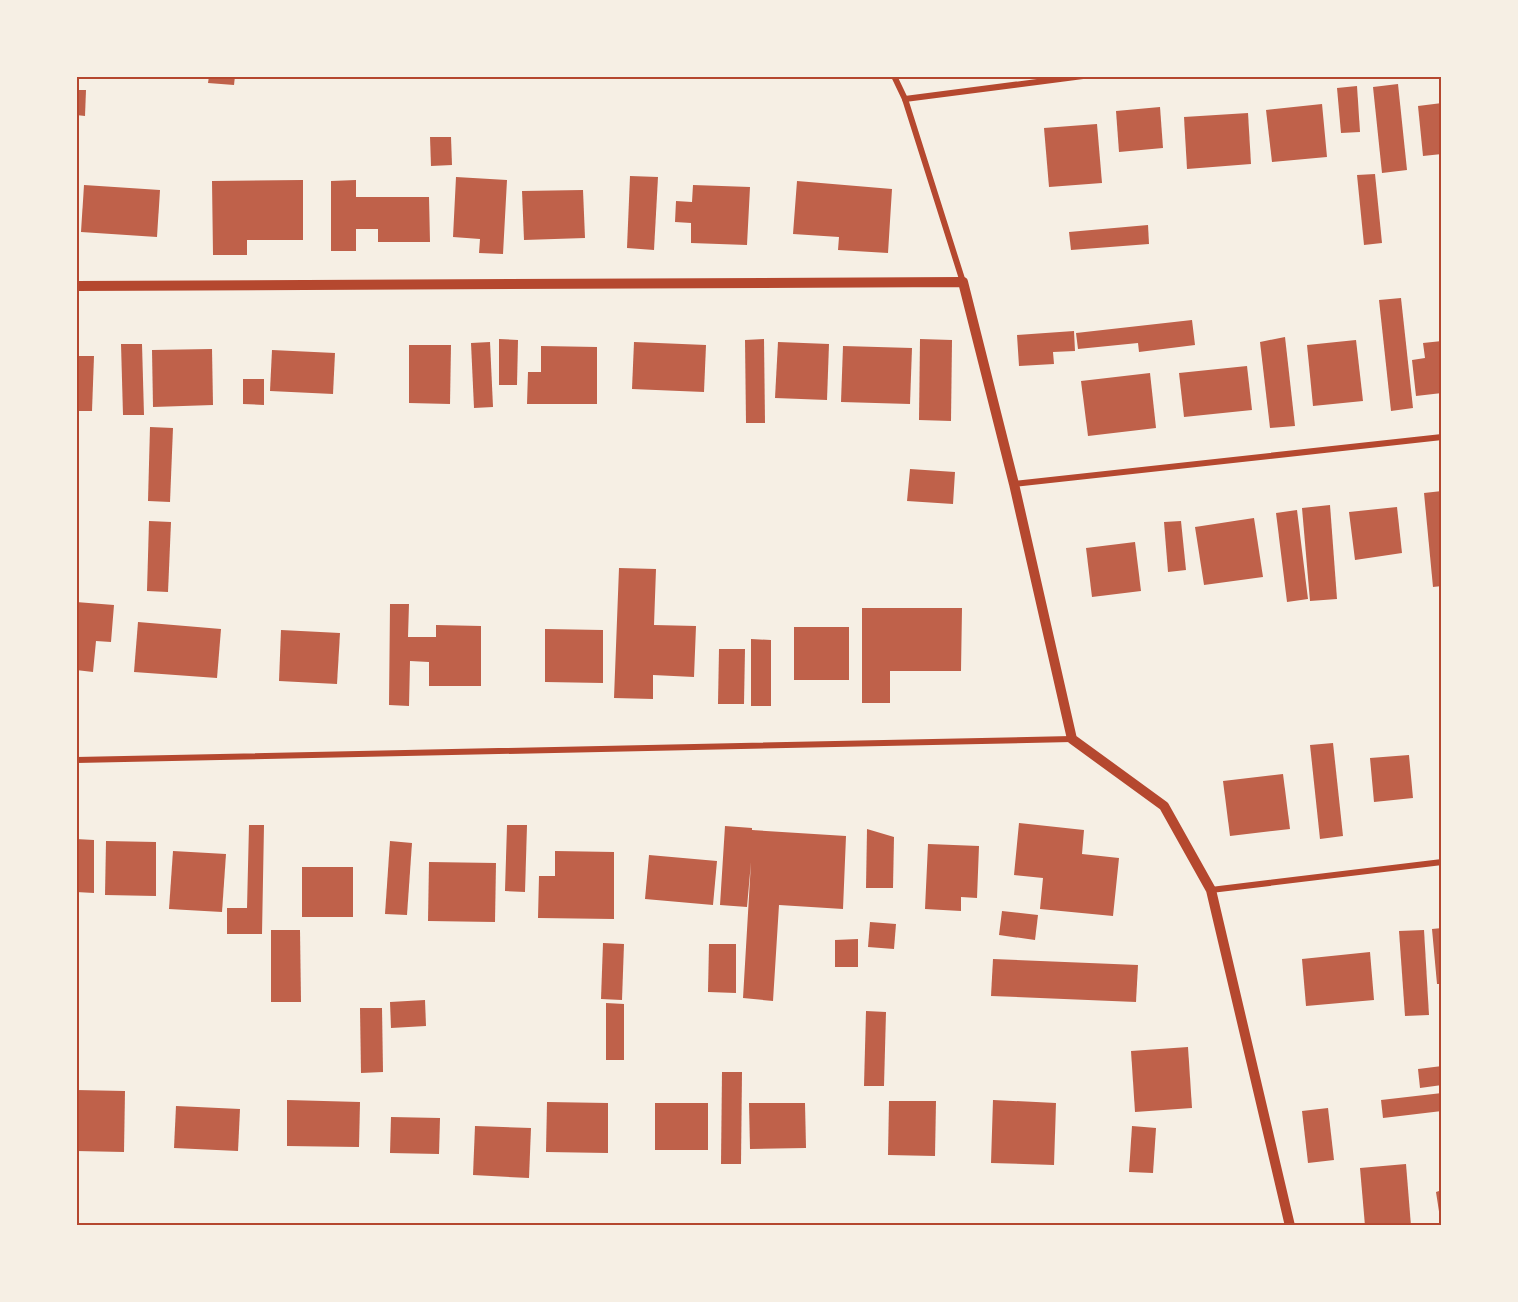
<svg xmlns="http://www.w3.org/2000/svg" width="1518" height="1302" font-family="Helvetica,sans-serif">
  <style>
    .building { fill: #bf614a }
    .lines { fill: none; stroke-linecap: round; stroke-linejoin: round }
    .minor { stroke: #b5482f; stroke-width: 6 }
    .tertiary { stroke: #b5482f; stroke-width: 10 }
    .neatline { fill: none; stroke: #b5482f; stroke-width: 2 }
  </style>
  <rect width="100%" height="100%" fill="#f6efe4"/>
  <g class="building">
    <polygon points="209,76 235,76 234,85 208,83"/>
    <polygon points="1398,84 1407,170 1382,173 1373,87"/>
    <polygon points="1357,86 1360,132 1341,133 1337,88"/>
    <polygon points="76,90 86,90 85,116 76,115"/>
    <polygon points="1442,103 1442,154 1423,156 1418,106"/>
    <polygon points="1322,104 1327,157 1272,162 1266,110"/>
    <polygon points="1160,107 1163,148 1119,152 1116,111"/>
    <polygon points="1248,113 1251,164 1187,169 1184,117"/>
    <polygon points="1097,124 1102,183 1049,187 1044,128"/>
    <polygon points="430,137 451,137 452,165 431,166"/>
    <polygon points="1375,174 1382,243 1364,245 1357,175"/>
    <polygon points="630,176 658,177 654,250 627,248"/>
    <polygon points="456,177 507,180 503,254 479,253 480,239 453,237"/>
    <polygon points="303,180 303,240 247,240 247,255 213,255 212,181"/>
    <polygon points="356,180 356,197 429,197 430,242 378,242 378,229 356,229 356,251 331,251 331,181"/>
    <polygon points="797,181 892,189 888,253 838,250 839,237 793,234"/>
    <polygon points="84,185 160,190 157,237 81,232"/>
    <polygon points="693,185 750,187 747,245 691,243 691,223 675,222 676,201 692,202"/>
    <polygon points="583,190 585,238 524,240 522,191"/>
    <polygon points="1148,225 1149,244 1071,250 1069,232"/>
    <polygon points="1401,298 1413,408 1391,411 1379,300"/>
    <polygon points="1192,320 1195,345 1139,352 1138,343 1078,349 1076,333"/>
    <polygon points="1074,331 1075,351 1053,352 1054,364 1019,366 1017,335"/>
    <polygon points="1285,337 1295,426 1270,428 1260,342"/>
    <polygon points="499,339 518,340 517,385 499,385"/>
    <polygon points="764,339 765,423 746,423 745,340"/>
    <polygon points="920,339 952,340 951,421 919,420"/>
    <polygon points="1356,340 1363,401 1313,406 1307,345"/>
    <polygon points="1442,341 1442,393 1416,396 1412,360 1425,358 1423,343"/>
    <polygon points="490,342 493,407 474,408 471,343"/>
    <polygon points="634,342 706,345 704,392 632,389"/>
    <polygon points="778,342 829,344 827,400 775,398"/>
    <polygon points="121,344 142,344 144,415 123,415"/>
    <polygon points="409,345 451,345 450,404 409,403"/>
    <polygon points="541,346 597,347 597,404 527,404 528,372 541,372"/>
    <polygon points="843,346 912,348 910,404 841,402"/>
    <polygon points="212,349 213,405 153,407 152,350"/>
    <polygon points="272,350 335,353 333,394 270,391"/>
    <polygon points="76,356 94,356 92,411 76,411"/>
    <polygon points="1247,366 1252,410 1184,417 1179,373"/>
    <polygon points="1150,373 1156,428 1088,436 1081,381"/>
    <polygon points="243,379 264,379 264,405 243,404"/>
    <polygon points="150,427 173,428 170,502 148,501"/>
    <polygon points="910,469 955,472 953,504 907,501"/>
    <polygon points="1442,491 1442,586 1433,587 1424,493"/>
    <polygon points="1330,505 1337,599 1310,601 1302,508"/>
    <polygon points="1397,507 1402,553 1355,560 1349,512"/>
    <polygon points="1297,510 1308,599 1287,602 1276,513"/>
    <polygon points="1254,518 1263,577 1204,585 1195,527"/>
    <polygon points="149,521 171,522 168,592 147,591"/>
    <polygon points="1181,521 1186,570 1168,572 1164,522"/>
    <polygon points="1135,542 1141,591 1092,597 1086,548"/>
    <polygon points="619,568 656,569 654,625 696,626 694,677 653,675 653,699 614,698"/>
    <polygon points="76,602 114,605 111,642 96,641 93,672 76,670"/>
    <polygon points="390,604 409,604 408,637 436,637 436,625 481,626 481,686 429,686 429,662 410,661 409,706 389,705"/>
    <polygon points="862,608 962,608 961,671 890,671 890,703 862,703"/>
    <polygon points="138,622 221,629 217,678 134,672"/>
    <rect x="794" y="627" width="55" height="53"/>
    <polygon points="545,629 603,630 603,683 545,682"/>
    <polygon points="281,630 340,633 337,684 279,681"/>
    <polygon points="751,639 771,640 771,706 751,706"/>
    <polygon points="719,649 745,649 744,704 718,704"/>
    <polygon points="1333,743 1343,836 1320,839 1310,745"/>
    <polygon points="1409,755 1413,798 1374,802 1370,758"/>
    <polygon points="1283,774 1290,829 1230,836 1223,781"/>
    <polygon points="1019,823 1084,830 1082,854 1119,858 1113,916 1040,909 1043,878 1014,875"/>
    <polygon points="249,825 264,825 262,934 227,934 227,908 247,908"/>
    <polygon points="507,825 527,825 525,892 505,891"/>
    <polygon points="725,826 752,828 752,830 846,836 843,909 779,905 773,1001 743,998 751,862 747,907 720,905"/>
    <polygon points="867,829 894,837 893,888 866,888"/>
    <polygon points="76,839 94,840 94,893 76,892"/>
    <polygon points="106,841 156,842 156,896 105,895"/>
    <polygon points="390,841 412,843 407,915 385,914"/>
    <polygon points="928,844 979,846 977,898 961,897 961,911 925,909"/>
    <polygon points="173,851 226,854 222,912 169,909"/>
    <polygon points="555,851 614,852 614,919 538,918 539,876 555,876"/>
    <polygon points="649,855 717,861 713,905 645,899"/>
    <polygon points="429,862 496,863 495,922 428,921"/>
    <rect x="302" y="867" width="51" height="50"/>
    <polygon points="1002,911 1038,915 1035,940 999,935"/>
    <polygon points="870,922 896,924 894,949 868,947"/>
    <polygon points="1442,928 1442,984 1437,984 1432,929"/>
    <polygon points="271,930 300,930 301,1002 271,1002"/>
    <polygon points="1424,930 1429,1015 1405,1016 1399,931"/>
    <polygon points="858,939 858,967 835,967 835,940"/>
    <polygon points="603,943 624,944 622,1000 601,999"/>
    <polygon points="709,944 736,944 736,993 708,992"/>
    <polygon points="1370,952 1374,1000 1306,1006 1302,959"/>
    <polygon points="993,959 1138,965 1136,1002 991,996"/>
    <polygon points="425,1000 426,1026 391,1028 390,1002"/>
    <polygon points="606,1003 624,1004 624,1060 606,1060"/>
    <polygon points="360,1008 382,1008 383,1072 361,1073"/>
    <polygon points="866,1011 886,1012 884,1086 864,1086"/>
    <polygon points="1188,1047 1192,1108 1135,1112 1131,1051"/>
    <polygon points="1442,1066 1442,1085 1420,1088 1418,1069"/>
    <polygon points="722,1072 742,1072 741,1164 721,1164"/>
    <polygon points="76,1090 125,1091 124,1152 76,1151"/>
    <polygon points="1442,1093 1442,1111 1383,1118 1381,1100"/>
    <polygon points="287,1100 360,1102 359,1147 287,1146"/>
    <polygon points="993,1100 1056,1103 1054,1165 991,1163"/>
    <polygon points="889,1101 936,1101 935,1156 888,1155"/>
    <polygon points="547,1102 608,1103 608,1153 546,1152"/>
    <rect x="655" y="1103" width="53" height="47"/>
    <polygon points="749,1103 805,1103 806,1148 750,1149"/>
    <polygon points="176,1106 240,1109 238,1151 174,1148"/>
    <polygon points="1328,1108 1334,1160 1308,1163 1302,1111"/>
    <polygon points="391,1117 440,1118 439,1154 390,1153"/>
    <polygon points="475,1126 531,1128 529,1178 473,1175"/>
    <polygon points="1132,1126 1156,1128 1153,1173 1129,1172"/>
    <polygon points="1406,1164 1411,1226 1365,1226 1360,1168"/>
    <polygon points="1442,1190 1442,1218 1440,1218 1436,1192"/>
  </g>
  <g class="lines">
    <g class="minor">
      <polyline points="894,76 905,99 963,282"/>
      <polyline points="905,99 1083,76"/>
      <polyline points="1014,484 1442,437"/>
      <polyline points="76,760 1072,739"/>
      <polyline points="1211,890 1442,862"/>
    </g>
    <polyline class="tertiary" points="76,286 963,282 1014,484 1072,739 1164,806 1211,890 1290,1226"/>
  </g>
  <rect width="1518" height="1302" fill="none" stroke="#f6efe4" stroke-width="156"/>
  <rect x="78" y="78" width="1362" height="1146" class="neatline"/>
</svg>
